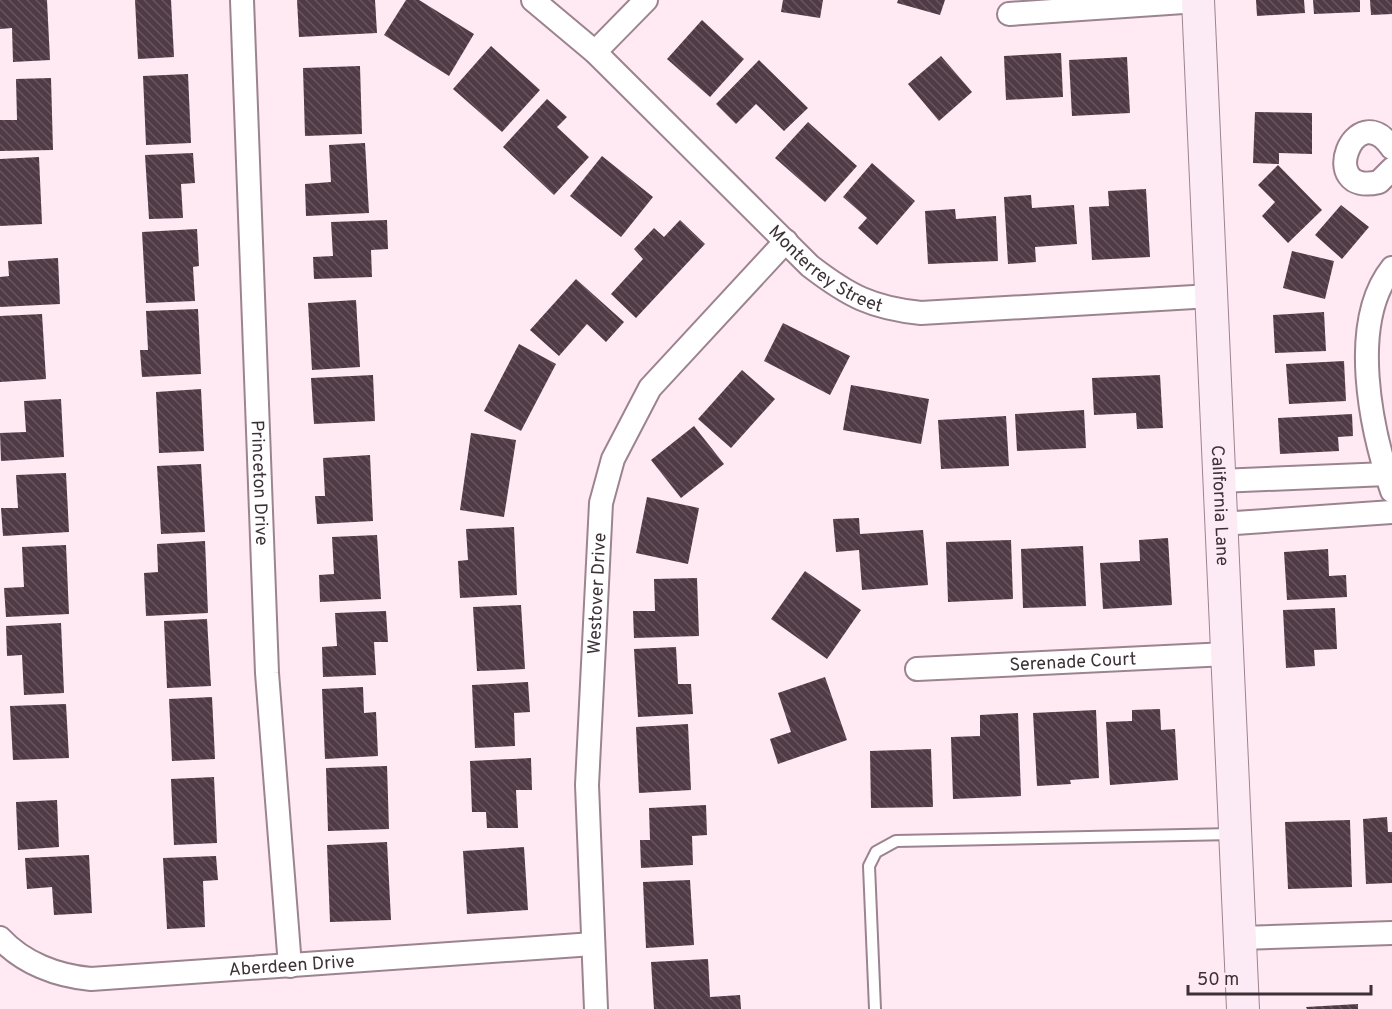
<svg xmlns="http://www.w3.org/2000/svg" width="1392" height="1009" font-family="Overpass,sans-serif">
  <style>
    .building { fill: url(#building-back-hatch) }
    .lines { fill: none; stroke-linecap: round; stroke-linejoin: round }
    .lane-casing { stroke: #9c8390; stroke-width: 14 }
    .street-casing { stroke: #9c8390; stroke-width: 26 }
    .secondary-casing { stroke: #9c8390; stroke-width: 34 }
    .lane { stroke: #fff; stroke-width: 10 }
    .street { stroke: #fff; stroke-width: 22 }
    .secondary { stroke: #fcebf4; stroke-width: 32 }
    .labels { text-anchor: middle; stroke-width: 6; stroke-linejoin: round; paint-order: stroke }
    .street-label { font-size: 18px; fill: #3c3137; stroke: #ffe9f3 }
  </style>
  <defs>
    <pattern id="building-back-hatch" width="6" height="6" patternUnits="userSpaceOnUse" patternTransform="scale(1.5)"><rect width="6" height="6" fill="#503a45"/><path d="M-1 5l2 2M0 0l6 6M5-1l2 2" fill="none" stroke="#67555e"/></pattern>
  </defs>
  <rect width="100%" height="100%" fill="#ffe9f3"/>
  <g class="building">
    <polygon points="0,0 47,0 50,60 13,62 12,28 0,29"/>
    <polygon points="135,0 171,0 174,57 138,59"/>
    <polygon points="297,0 375,0 377,33 299,37"/>
    <polygon points="406,0 419,0 474,34 449,76 384,35"/>
    <polygon points="783,0 823,0 820,18 781,12"/>
    <polygon points="898,0 945,0 940,15 897,3"/>
    <polygon points="1256,0 1304,0 1305,13 1257,16"/>
    <polygon points="1313,0 1360,0 1360,12 1314,14"/>
    <polygon points="1370,0 1392,0 1392,14 1371,15"/>
    <polygon points="702,20 744,59 710,97 667,59"/>
    <polygon points="491,46 540,90 502,132 453,89"/>
    <polygon points="1061,53 1063,97 1006,100 1004,56"/>
    <polygon points="941,56 972,92 939,121 908,84"/>
    <polygon points="1127,57 1130,113 1072,116 1069,60"/>
    <polygon points="759,60 808,108 784,131 756,104 736,124 716,104"/>
    <polygon points="360,66 362,134 305,136 303,68"/>
    <polygon points="188,74 191,143 146,145 143,76"/>
    <polygon points="51,78 53,150 0,151 0,120 17,120 16,79"/>
    <polygon points="547,99 567,117 557,127 589,157 554,195 503,147"/>
    <polygon points="1255,112 1312,113 1312,154 1279,153 1279,164 1253,163"/>
    <polygon points="808,122 857,166 825,202 775,158"/>
    <polygon points="365,143 369,213 306,216 305,184 331,182 329,145"/>
    <polygon points="193,153 195,183 181,184 183,218 149,219 145,155"/>
    <polygon points="602,156 653,197 621,237 570,196"/>
    <polygon points="39,157 42,224 0,226 0,159"/>
    <polygon points="872,163 915,201 877,245 858,228 867,218 843,197"/>
    <polygon points="1278,165 1322,210 1288,243 1262,216 1275,202 1258,185"/>
    <polygon points="1146,189 1150,257 1092,260 1089,207 1109,206 1108,191"/>
    <polygon points="1031,195 1032,208 1074,205 1077,244 1035,247 1036,262 1008,264 1004,197"/>
    <polygon points="1341,205 1369,227 1342,259 1315,235"/>
    <polygon points="955,209 956,219 996,216 998,261 928,264 925,211"/>
    <polygon points="387,220 388,249 371,250 372,277 314,279 313,257 333,256 331,222"/>
    <polygon points="680,220 705,244 636,318 611,294 643,259 634,249 654,228 664,237"/>
    <polygon points="197,229 199,266 193,267 195,301 146,303 142,232"/>
    <polygon points="1292,251 1334,261 1325,299 1283,288"/>
    <polygon points="58,258 60,304 0,307 0,277 9,276 8,261"/>
    <polygon points="576,279 624,322 606,342 587,324 559,356 530,330"/>
    <polygon points="356,300 360,367 312,370 308,303"/>
    <polygon points="198,309 201,374 142,377 140,350 148,350 146,311"/>
    <polygon points="1324,312 1326,351 1275,353 1273,315"/>
    <polygon points="42,314 46,379 0,382 0,316"/>
    <polygon points="783,323 850,356 830,395 764,361"/>
    <polygon points="519,344 556,364 521,431 484,411"/>
    <polygon points="1344,361 1346,401 1289,404 1286,364"/>
    <polygon points="742,370 775,399 731,448 698,419"/>
    <polygon points="373,375 375,421 314,424 311,378"/>
    <polygon points="1160,375 1163,428 1137,429 1136,413 1094,415 1092,378"/>
    <polygon points="851,385 929,399 921,444 843,430"/>
    <polygon points="201,389 204,451 159,453 156,392"/>
    <polygon points="61,399 64,457 1,461 0,433 26,432 24,401"/>
    <polygon points="1084,410 1086,448 1017,451 1015,414"/>
    <polygon points="1352,414 1353,436 1338,437 1339,451 1280,454 1278,418"/>
    <polygon points="1006,416 1009,466 941,469 938,420"/>
    <polygon points="694,426 724,464 681,498 651,460"/>
    <polygon points="471,433 516,440 504,517 460,510"/>
    <polygon points="370,455 373,521 317,524 315,496 325,496 323,458"/>
    <polygon points="201,464 205,532 161,534 157,466"/>
    <polygon points="66,473 69,532 3,536 1,508 18,508 16,475"/>
    <polygon points="647,497 699,508 688,564 636,553"/>
    <polygon points="859,518 860,534 923,530 928,585 862,590 859,550 836,552 833,519"/>
    <polygon points="514,527 517,595 460,598 458,561 468,560 466,529"/>
    <polygon points="377,535 381,599 320,602 319,575 334,574 332,537"/>
    <polygon points="1168,538 1172,605 1103,609 1100,563 1140,561 1139,540"/>
    <polygon points="1011,540 1013,599 948,602 946,542"/>
    <polygon points="205,541 208,613 146,616 144,573 158,572 157,544"/>
    <polygon points="66,545 69,614 6,617 4,588 24,587 22,547"/>
    <polygon points="1083,546 1086,606 1023,608 1021,549"/>
    <polygon points="1328,549 1329,576 1346,575 1347,597 1287,600 1284,552"/>
    <polygon points="805,571 861,610 827,659 771,619"/>
    <polygon points="697,578 699,636 634,638 633,611 655,611 654,579"/>
    <polygon points="521,605 525,669 477,671 473,607"/>
    <polygon points="1335,608 1337,649 1314,650 1315,666 1286,668 1283,610"/>
    <polygon points="386,611 388,642 374,642 376,675 323,677 322,647 337,646 335,613"/>
    <polygon points="207,619 211,686 167,688 164,621"/>
    <polygon points="61,623 64,693 24,695 22,655 7,656 6,626"/>
    <polygon points="676,647 678,684 691,684 693,714 638,717 634,649"/>
    <polygon points="825,677 847,740 778,764 770,739 791,732 778,693"/>
    <polygon points="528,682 530,712 514,713 515,746 475,748 472,685"/>
    <polygon points="363,687 364,713 376,712 378,756 325,759 322,689"/>
    <polygon points="212,697 215,759 172,761 169,699"/>
    <polygon points="66,704 69,758 13,760 10,706"/>
    <polygon points="1160,709 1161,730 1175,729 1178,780 1110,785 1106,722 1132,721 1132,710"/>
    <polygon points="1096,710 1099,778 1070,780 1071,784 1037,786 1033,713"/>
    <polygon points="1018,713 1021,796 953,799 951,737 980,736 980,715"/>
    <polygon points="688,724 691,790 639,793 636,727"/>
    <polygon points="931,749 933,807 871,808 870,751"/>
    <polygon points="531,758 532,790 516,790 518,828 487,828 486,812 472,812 470,761"/>
    <polygon points="387,766 389,829 328,831 326,768"/>
    <polygon points="214,777 217,843 174,845 171,779"/>
    <polygon points="57,800 59,847 18,850 16,802"/>
    <polygon points="706,805 707,835 692,836 693,865 641,868 640,840 650,840 649,808"/>
    <polygon points="1387,817 1388,832 1392,832 1392,883 1366,884 1363,819"/>
    <polygon points="1350,820 1352,887 1288,889 1285,822"/>
    <polygon points="387,842 391,920 330,922 327,845"/>
    <polygon points="524,847 528,910 467,914 463,851"/>
    <polygon points="89,855 92,913 54,915 52,887 27,889 25,858"/>
    <polygon points="216,856 218,880 203,881 205,927 167,929 163,858"/>
    <polygon points="690,880 694,945 646,948 643,882"/>
    <polygon points="708,959 710,997 740,995 741,1009 654,1009 651,962"/>
    <polygon points="1358,1004 1358,1009 1307,1009 1306,1007"/>
  </g>
  <g class="lines">
    <g class="lane-casing">
      <polyline id="lane" points="875,1009 869,866 876,852 896,841 1233,834"/>
    </g>
    <g class="street-casing">
      <g id="street">
        <path id="s1" d="M242 0 267 673 290 966"/>
        <path id="s2" d="M533 0 595 52 810 266C849 296 872 308 921 313L1211 296"/>
        <polyline points="1009,14 1198,1"/>
        <polyline points="595,52 646,0"/>
        <path d="M1392 148C1355 94 1315 197 1379 182L1392 169"/>
        <path d="M1392 268C1348 323 1371 430 1392 491"/>
        <polyline points="1219,481 1387,474"/>
        <polyline points="1221,524 1392,512"/>
        <path id="s3" d="M917 669 1227 654"/>
        <path id="s4" d="M0 938C23 963 57 976 91 979L593 944"/>
        <polyline points="1240,938 1392,933"/>
        <path id="s5" d="M596 1009 587 785 601 503 613 459 650 388 786 241"/>
      </g>
    </g>
    <g class="secondary-casing">
      <g id="secondary">
        <path id="s6" d="M1198 0 1243 1009"/>
      </g>
    </g>
    <use href="#lane" class="lane"/>
    <use href="#street" class="street"/>
    <use href="#secondary" class="secondary"/>
  </g>
  <g class="labels">
    <g class="street-label">
      <text dy="6" stroke="none"><textPath href="#s2" startOffset="399">Monterrey Street</textPath></text>
      <text dy="6" stroke="none"><textPath href="#s1" startOffset="483">Princeton Drive</textPath></text>
      <text dy="6" stroke="none"><textPath href="#s6" startOffset="506">California Lane</textPath></text>
      <text dy="6" stroke="none"><textPath href="#s5" startOffset="416">Westover Drive</textPath></text>
      <text dy="6" stroke="none"><textPath href="#s3" startOffset="156">Serenade Court</textPath></text>
      <text dy="6" stroke="none"><textPath href="#s4" startOffset="303">Aberdeen Drive</textPath></text>
    </g>
  </g>
  <path d="M1188 985v9h183v-9" fill="none" stroke="#3c3137" stroke-width="3"/>
  <text x="1197" y="985" font-size="18" fill="#3c3137" stroke="#ffe9f3" stroke-width="4.5" paint-order="stroke">50 m</text>
</svg>
